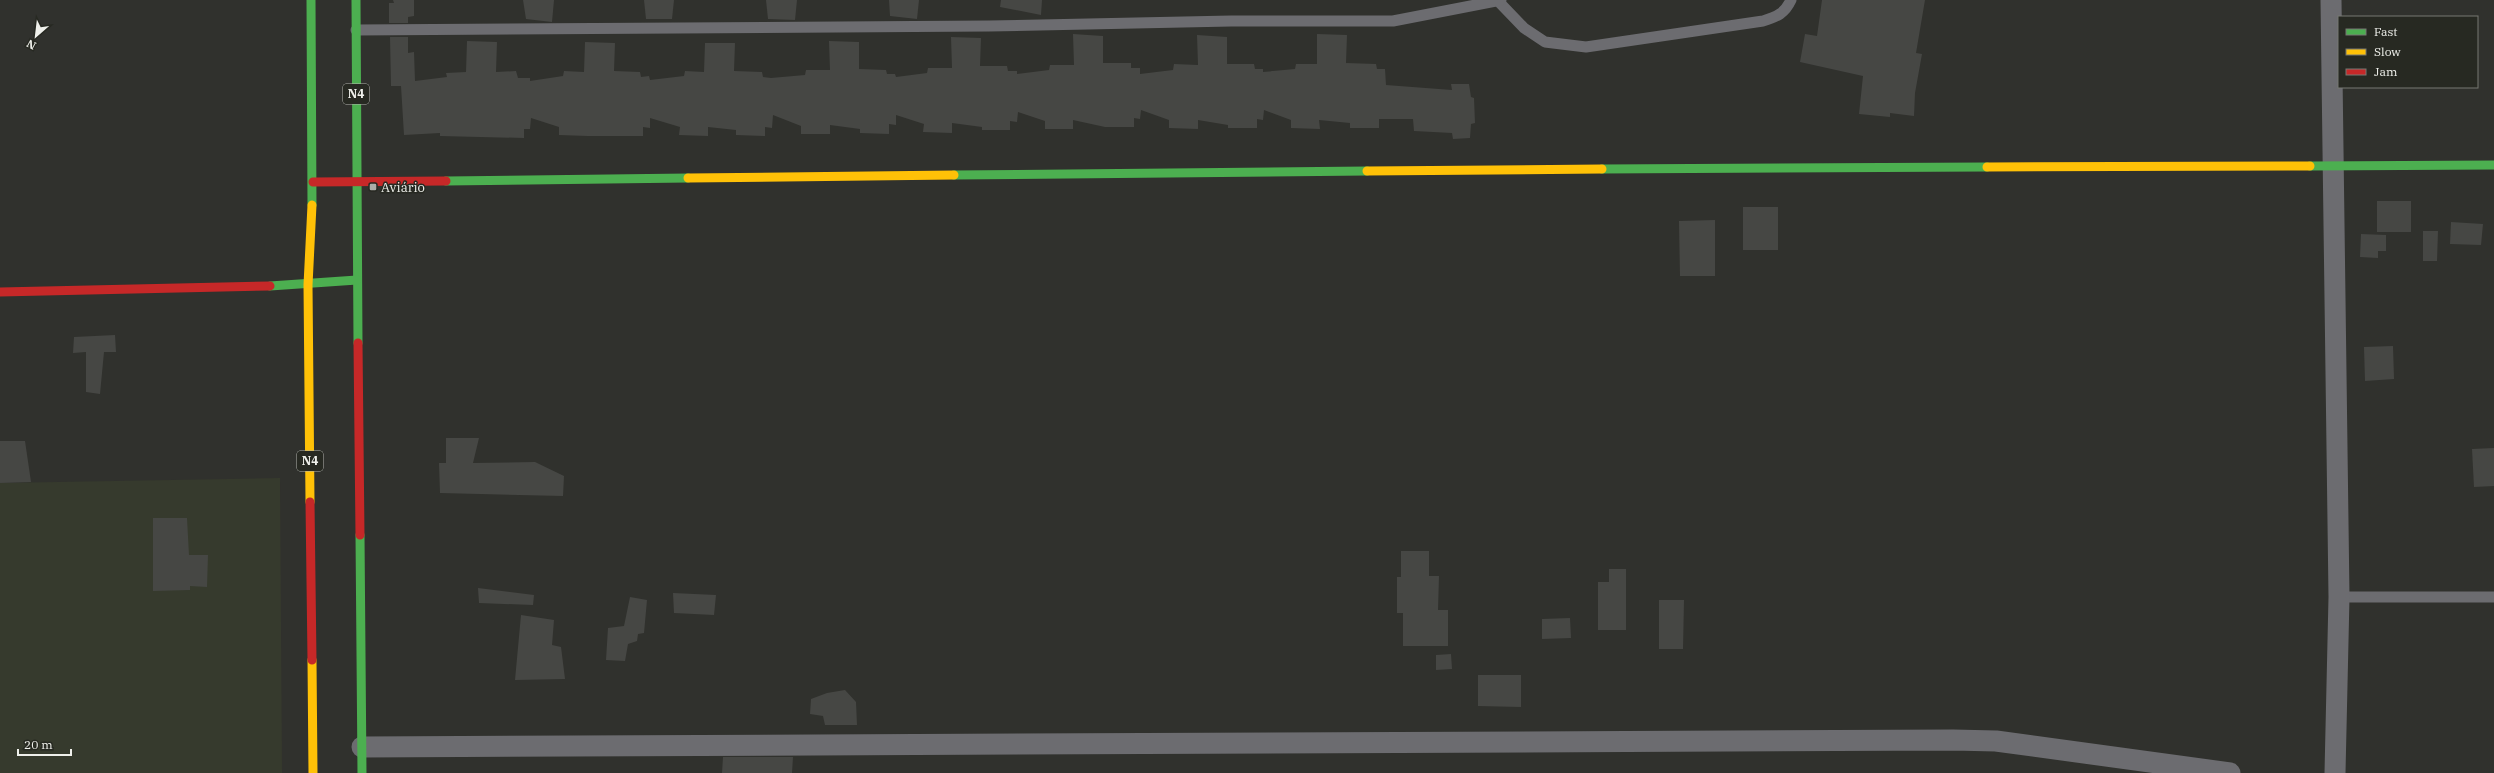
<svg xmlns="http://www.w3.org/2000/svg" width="2494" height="773" font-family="'IBM Plex Serif',serif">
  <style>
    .built { fill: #363a2d }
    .building { fill: #464744 }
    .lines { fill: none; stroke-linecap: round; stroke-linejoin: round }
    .lane { stroke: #6c6c70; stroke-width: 11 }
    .street { stroke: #6c6c70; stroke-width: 21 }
    .fast { stroke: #4caf50; stroke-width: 9 }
    .slow { stroke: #ffc107; stroke-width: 9 }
    .jam { stroke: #c62828; stroke-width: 9 }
    .poi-dot { fill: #acada8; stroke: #272922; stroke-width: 1.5 }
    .labels { text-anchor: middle; stroke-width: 3; stroke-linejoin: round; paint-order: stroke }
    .shield { fill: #272922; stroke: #b3b4af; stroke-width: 1 }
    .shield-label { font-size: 12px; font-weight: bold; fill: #eff0eb }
    .poi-label { font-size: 13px; fill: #eff0eb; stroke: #272922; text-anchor: start }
  </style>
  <rect width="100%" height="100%" fill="#30312d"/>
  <polygon class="built" points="280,478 282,773 0,773 0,483"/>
  <g class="building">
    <polygon points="393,0 414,0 414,16 408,17 408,23 389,23 389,3 394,3"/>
    <polygon points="523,0 554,0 552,22 526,19"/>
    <polygon points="644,0 674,0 672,19 646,19"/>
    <polygon points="766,0 797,0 795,20 768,19"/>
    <polygon points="889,0 919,0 917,19 890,16"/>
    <polygon points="1001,0 1042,0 1041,15 1000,7"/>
    <polygon points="1822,0 1925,0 1916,53 1922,54 1915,93 1914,116 1890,113 1890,117 1859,114 1863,76 1800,62 1805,34 1817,36"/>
    <polygon points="1073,34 1103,36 1103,63 1131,63 1131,68 1140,68 1140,74 1173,70 1174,64 1198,65 1197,35 1227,37 1227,64 1254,64 1255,69 1263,69 1263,72 1295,69 1296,64 1317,64 1317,34 1347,35 1346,63 1376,64 1377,69 1385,69 1386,85 1452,90 1451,84 1469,84 1471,97 1474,98 1475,123 1471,124 1470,138 1453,139 1452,133 1414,131 1413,119 1379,119 1379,128 1350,128 1350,123 1319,120 1320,129 1291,128 1291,120 1264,110 1263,120 1257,119 1257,128 1228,128 1228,125 1198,120 1198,129 1169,128 1169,120 1141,110 1140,119 1134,118 1134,127 1105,127 1073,120 1073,129 1045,129 1045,121 1018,112 1017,122 1010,121 1010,130 982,130 982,127 952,123 952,133 923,132 924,124 896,115 896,125 889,124 889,134 860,133 860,129 830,125 830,134 801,134 801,126 773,115 772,128 765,127 765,136 736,135 736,130 708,127 708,136 679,135 680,127 650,118 650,128 643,127 643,136 588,136 559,135 559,127 531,118 530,129 524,129 524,138 440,136 440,133 404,135 401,86 391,86 390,37 408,37 408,53 414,52 415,81 447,77 446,73 466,72 467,41 497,42 496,72 516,71 518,78 530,78 530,81 563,76 564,71 584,72 585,42 615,43 614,71 640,72 641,77 649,76 650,80 684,76 685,71 704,72 705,43 735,43 734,71 762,72 763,77 771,78 805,75 806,70 830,70 829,41 859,42 859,69 886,70 887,74 895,74 896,77 927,73 928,68 952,68 951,37 981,38 980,66 1007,66 1008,71 1017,71 1017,74 1049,70 1050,65 1074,65"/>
    <rect x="2377" y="201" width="34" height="31"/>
    <rect x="1743" y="207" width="35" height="43"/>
    <polygon points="1715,220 1715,276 1680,276 1679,221"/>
    <polygon points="2451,222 2483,224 2481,245 2450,244"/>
    <polygon points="2423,231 2438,231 2437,261 2423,261"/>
    <polygon points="2361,234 2386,235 2386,251 2378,251 2378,258 2360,257"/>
    <polygon points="115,335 116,352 104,352 100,394 86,392 86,352 73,353 74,337"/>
    <polygon points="2393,346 2394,379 2365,381 2364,347"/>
    <polygon points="446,438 479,438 473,463 535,462 564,476 563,496 440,493 439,463 446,463"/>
    <polygon points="0,441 25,441 31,482 0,483"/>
    <polygon points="2494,448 2494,486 2474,487 2472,449"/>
    <polygon points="153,518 187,518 189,555 208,555 207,587 190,586 190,590 153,591"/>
    <polygon points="1401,551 1429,551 1429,576 1439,576 1438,610 1448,610 1448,646 1403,646 1403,613 1397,613 1397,577 1401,577"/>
    <polygon points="1609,569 1626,569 1626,630 1598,630 1598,582 1609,582"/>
    <polygon points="478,588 534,595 533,605 479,603"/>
    <polygon points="673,593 716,595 714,615 674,613"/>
    <polygon points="630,597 647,600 644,633 638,634 637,641 628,644 625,661 606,660 608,628 624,626"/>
    <polygon points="1659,600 1684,600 1683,649 1659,649"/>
    <polygon points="521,615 554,620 552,645 561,647 565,679 515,680"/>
    <polygon points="1570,618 1571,638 1542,639 1542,619"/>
    <polygon points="1451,654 1452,669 1436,670 1436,655"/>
    <polygon points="1478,675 1521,675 1521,707 1478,706"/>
    <polygon points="845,690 856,702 857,725 825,725 823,716 810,714 811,699 827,693"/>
    <polygon points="723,757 793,757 792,773 722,773"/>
  </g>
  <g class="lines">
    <g class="lane">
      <path d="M1498 1 1524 28 1545 42 1586 47 1763 21C1777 17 1785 13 1791 0"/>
      <polyline points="356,30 989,26 1231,21 1393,21 1501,0"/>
      <polyline points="2339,597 2494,597"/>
    </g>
    <g class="street">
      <polyline points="2331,0 2339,597 2335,773"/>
      <polyline points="362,747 1953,740 1996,741 2230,773"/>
    </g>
    <g class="fast">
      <polyline points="311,0 312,205"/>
      <polyline points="356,0 358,343"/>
      <polyline points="2310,166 2494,165"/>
      <polyline points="1602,169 1987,167"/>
      <polyline points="954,175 1367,171"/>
      <polyline points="446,181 688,178"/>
      <polyline points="270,286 357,280"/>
      <polyline points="360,535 362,773"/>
    </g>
    <g class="slow">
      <polyline points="1987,167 2310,166"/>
      <polyline points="1367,171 1602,169"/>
      <polyline points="688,178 954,175"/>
      <polyline points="310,502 308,285 312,205"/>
      <polyline points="312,660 313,773"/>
    </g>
    <g class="jam">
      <polyline points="313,182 446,181"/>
      <polyline points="0,292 270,286"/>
      <polyline points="358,343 360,535"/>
      <polyline points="310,502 312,660"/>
    </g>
  </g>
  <rect class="poi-dot" x="369" y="183" width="8" height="8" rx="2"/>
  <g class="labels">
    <g class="shield">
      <rect x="343" y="84" width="26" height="20" rx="3"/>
      <rect x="297" y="451" width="26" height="20" rx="3"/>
    </g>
    <g class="shield-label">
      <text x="356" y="98">N4</text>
      <text x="310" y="465">N4</text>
    </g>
    <g class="poi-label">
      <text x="381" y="192">Aviário</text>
    </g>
  </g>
  <rect x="2338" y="16" width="140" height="72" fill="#272922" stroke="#777972"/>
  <rect x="2346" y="29" width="20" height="6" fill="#4caf50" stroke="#777972"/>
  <text x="2374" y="36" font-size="12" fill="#eff0eb">Fast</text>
  <rect x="2346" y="49" width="20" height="6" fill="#ffc107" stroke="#777972"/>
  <text x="2374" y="56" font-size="12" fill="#eff0eb">Slow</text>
  <rect x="2346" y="69" width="20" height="6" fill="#c62828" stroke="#777972"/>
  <text x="2374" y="76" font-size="12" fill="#eff0eb">Jam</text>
  <g transform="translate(36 36) rotate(208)" stroke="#272922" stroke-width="3" paint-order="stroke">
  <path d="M0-3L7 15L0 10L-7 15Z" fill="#eff0eb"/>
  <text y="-6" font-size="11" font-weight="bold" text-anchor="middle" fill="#eff0eb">N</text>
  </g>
  <path d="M18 749v6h53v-6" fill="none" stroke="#eff0eb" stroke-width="2"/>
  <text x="24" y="749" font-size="12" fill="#eff0eb" stroke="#272922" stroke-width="3" paint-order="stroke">20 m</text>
</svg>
